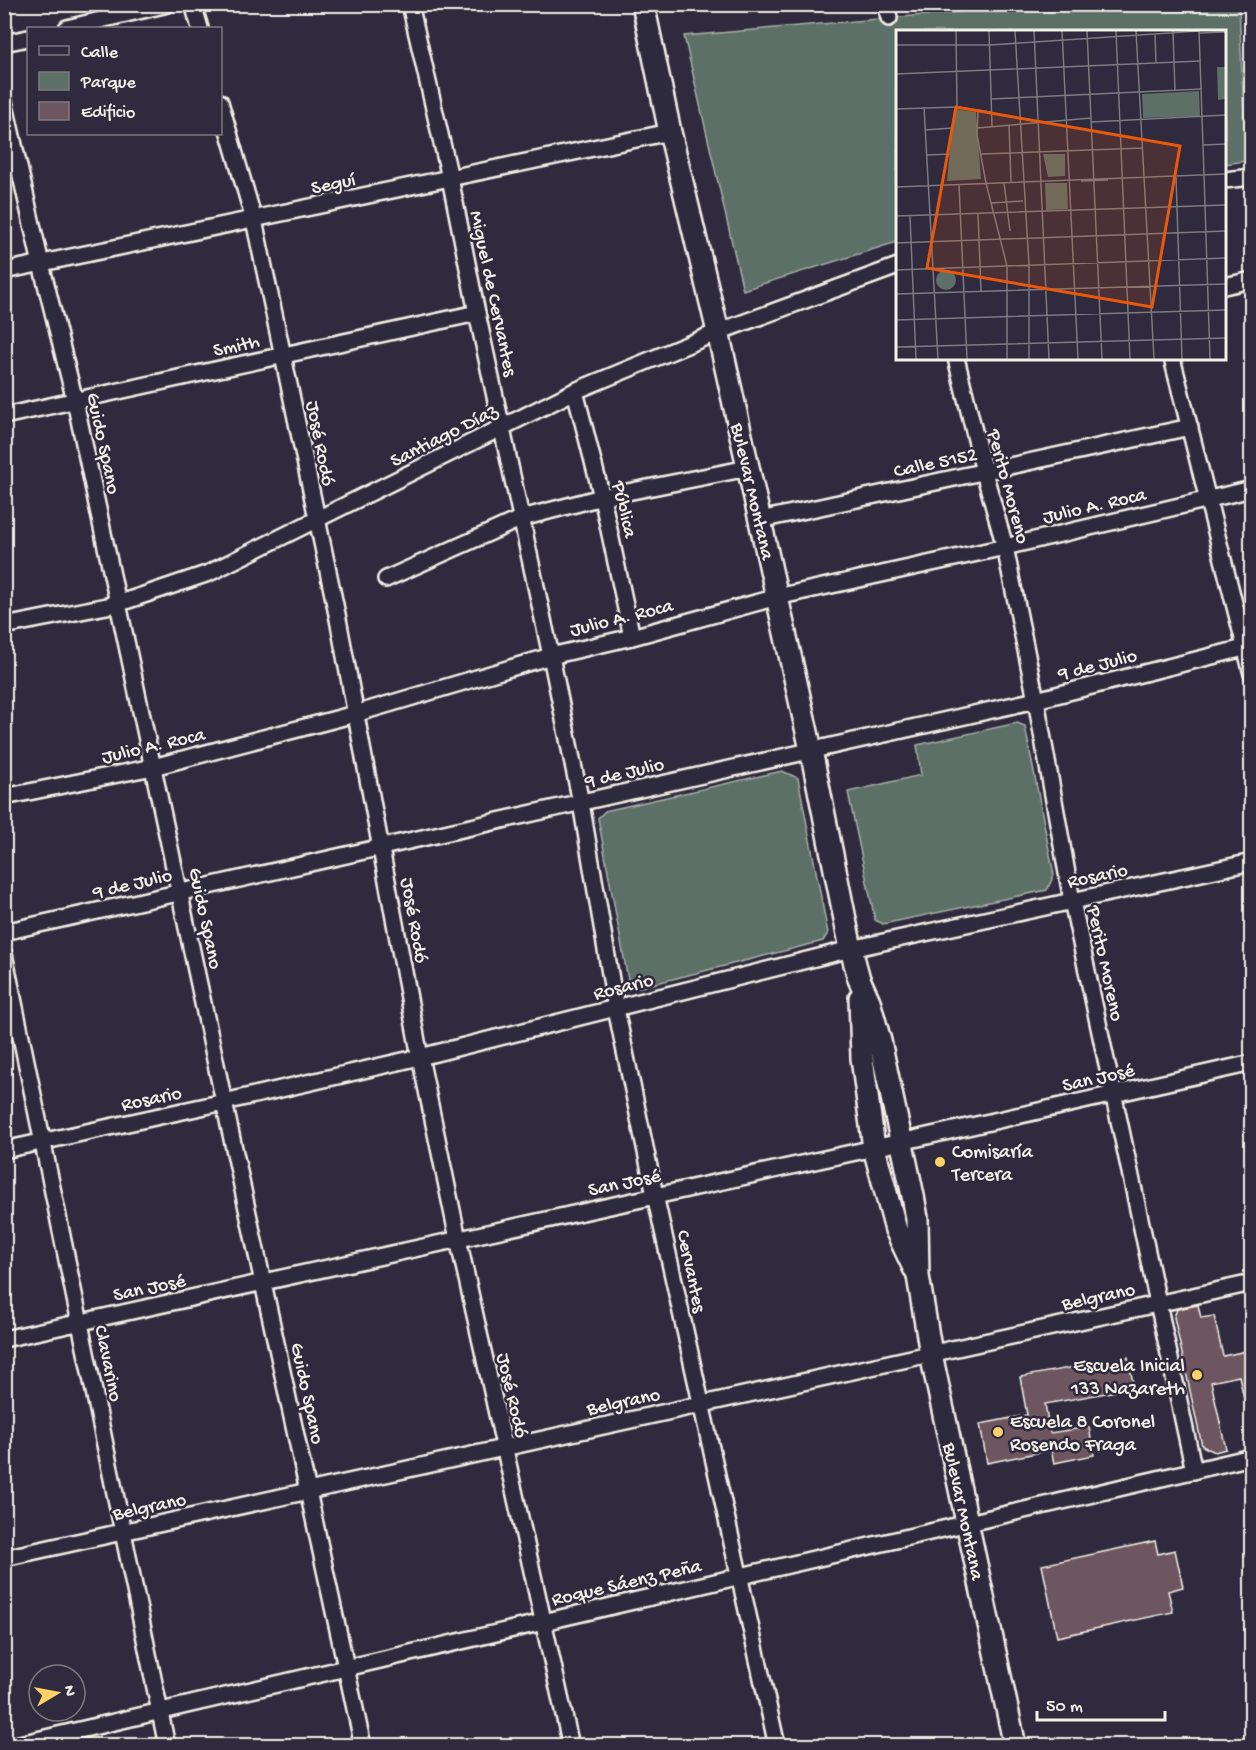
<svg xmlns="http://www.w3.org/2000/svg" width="1256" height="1750" font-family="'Gochi Hand',sans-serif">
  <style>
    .green { fill: #5d6f67; stroke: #a8b0a8; stroke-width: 1.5 }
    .building { fill: #6d565f; stroke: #f4f1e8; stroke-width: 1.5 }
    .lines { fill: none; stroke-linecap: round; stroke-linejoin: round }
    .street-casing { stroke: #f4f1e8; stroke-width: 20 }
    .secondary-casing { stroke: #f4f1e8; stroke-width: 26 }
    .path { stroke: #f4f1e8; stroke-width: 3; stroke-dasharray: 4.5 4.5; stroke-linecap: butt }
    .street { stroke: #2f2a3d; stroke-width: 15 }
    .secondary { stroke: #2f2a3d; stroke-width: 21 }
    .poi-dot { fill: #ffd166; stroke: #2f2a3d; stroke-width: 2 }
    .labels { text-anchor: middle; stroke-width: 5; stroke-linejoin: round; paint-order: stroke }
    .street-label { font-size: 20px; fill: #f4f1e8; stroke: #2f2a3d }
    .poi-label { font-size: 20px; fill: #f4f1e8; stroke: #2f2a3d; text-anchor: start }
    .inset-road { fill: none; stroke: #7e7a81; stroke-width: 1.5 }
    .view { fill: #e8590c; fill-opacity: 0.15; stroke: #e8590c; stroke-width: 3 }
    .inset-edge { fill: none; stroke: #f4f1e8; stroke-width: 3 }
  </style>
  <rect width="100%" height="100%" fill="#2f2a3d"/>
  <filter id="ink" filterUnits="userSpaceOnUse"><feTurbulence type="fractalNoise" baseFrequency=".0167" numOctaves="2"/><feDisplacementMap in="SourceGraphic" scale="12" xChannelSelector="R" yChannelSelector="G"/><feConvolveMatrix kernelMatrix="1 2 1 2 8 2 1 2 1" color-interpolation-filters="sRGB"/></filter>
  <g filter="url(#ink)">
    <g class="green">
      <polygon points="1040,5 1239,5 1246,161 1225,164 1224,32 898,32 897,242 743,290 684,36"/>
      <polygon points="1017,723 1025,726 1054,875 1047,890 883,924 875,920 848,792 921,775 917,745"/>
      <polygon points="782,771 798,778 828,933 823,941 637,988 629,985 598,818 605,811"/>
    </g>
    <g class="building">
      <polygon points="1198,1305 1201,1318 1214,1316 1223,1356 1251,1350 1251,1406 1246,1407 1239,1376 1211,1382 1226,1449 1215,1452 1202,1446 1174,1317 1177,1309"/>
      <polygon points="1128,1357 1134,1388 1045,1404 1050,1433 1089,1427 1094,1455 1054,1463 1051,1450 987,1463 980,1424 1027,1415 1020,1377"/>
      <polygon points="1155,1541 1158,1554 1175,1550 1183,1587 1168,1591 1173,1612 1057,1637 1042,1565"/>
    </g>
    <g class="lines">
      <g class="street-casing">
        <g id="street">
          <polyline points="193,4 200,28"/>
          <polyline points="410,4 450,178 477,313 551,656 581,803 616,1009 655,1195 777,1746"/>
          <polyline points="886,4 889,18"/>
          <polyline points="67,28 168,4"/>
          <polyline points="4,43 28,38"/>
          <polyline points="4,101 41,264 75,401 224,1102 363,1746"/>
          <polyline points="220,102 254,220 283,356 338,619 420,1057 458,1239 571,1746"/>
          <polyline points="1224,180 1252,177"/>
          <polyline points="4,271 670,132"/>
          <polyline points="1224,286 1252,280"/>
          <polyline points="956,358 984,472 1005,547 1036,700 1072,901 1194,1471"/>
          <polyline points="1172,358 1252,674"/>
          <polyline points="575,391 602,497 632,637"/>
          <polyline points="4,416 477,313"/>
          <polyline points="760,520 1190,427"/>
          <polyline points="386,579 522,518 602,497 748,468"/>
          <polyline points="4,626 117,604 209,573 575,391 718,332 898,266"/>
          <polyline points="4,797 153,767 355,714 551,656 632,637 777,597 1005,547 1252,489"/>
          <polyline points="4,932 1036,700 1252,646"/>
          <polyline points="4,954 167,1746"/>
          <polyline points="4,1150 224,1102 420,1057 851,949 1252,862"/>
          <polyline points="4,1339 874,1148 1252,1063"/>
          <polyline points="4,1558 1252,1283"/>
          <polyline points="11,1746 1252,1457"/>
        </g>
      </g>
      <g class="secondary-casing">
        <g id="secondary">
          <polyline points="643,4 670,132 718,332 777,597 811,750 851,949 859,979 869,1001 880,1041 913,1196 917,1218 918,1276 931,1354 1015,1746"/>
          <polyline points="860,998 862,1058 874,1148 896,1230 914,1268"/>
        </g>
      </g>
      <polyline class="path" points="986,4 987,9"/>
      <use href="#street" class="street"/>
      <use href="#secondary" class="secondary"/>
    </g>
  </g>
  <g class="poi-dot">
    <circle cx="940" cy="1162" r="6"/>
    <circle cx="1197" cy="1375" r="6"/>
    <circle cx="998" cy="1432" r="6"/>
  </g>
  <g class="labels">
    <g class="street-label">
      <text transform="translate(333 182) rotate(-12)" y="7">Seguí</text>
      <text transform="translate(495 293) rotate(78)" y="7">Miguel de Cervantes</text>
      <text transform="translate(236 344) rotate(-12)" y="7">Smith</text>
      <text transform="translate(443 434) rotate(-27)" y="7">Santiago Díaz</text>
      <text transform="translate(105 443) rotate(78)" y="7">Guido Spano</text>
      <text transform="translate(322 443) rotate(79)" y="7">José Rodó</text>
      <text transform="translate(935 461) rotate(-12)" y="7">Calle 5152</text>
      <text transform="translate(1010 486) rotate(75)" y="7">Perito Moreno</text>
      <text transform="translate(754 491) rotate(77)" y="7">Bulevar Montana</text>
      <text transform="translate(1094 504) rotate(-13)" y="7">Julio A. Roca</text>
      <text transform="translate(626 509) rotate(77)" y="7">Pública</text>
      <text transform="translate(621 616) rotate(-14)" y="7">Julio A. Roca</text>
      <text transform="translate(1097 663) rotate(-14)" y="7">9 de Julio</text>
      <text transform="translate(153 744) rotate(-13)" y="7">Julio A. Roca</text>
      <text transform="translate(624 771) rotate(-13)" y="7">9 de Julio</text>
      <text transform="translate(1097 874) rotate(-12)" y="7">Rosario</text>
      <text transform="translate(132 882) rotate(-13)" y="7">9 de Julio</text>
      <text transform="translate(207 918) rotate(78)" y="7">Guido Spano</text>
      <text transform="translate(416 920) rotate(80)" y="7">José Rodó</text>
      <text transform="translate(1107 963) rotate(78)" y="7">Perito Moreno</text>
      <text transform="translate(623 985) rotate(-14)" y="7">Rosario</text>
      <text transform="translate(1098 1076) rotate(-13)" y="7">San José</text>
      <text transform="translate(151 1097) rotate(-12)" y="7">Rosario</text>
      <text transform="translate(624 1181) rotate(-12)" y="7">San José</text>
      <text transform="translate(693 1271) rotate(78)" y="7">Cervantes</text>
      <text transform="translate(149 1286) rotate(-12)" y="7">San José</text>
      <text transform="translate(1098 1295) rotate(-12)" y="7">Belgrano</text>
      <text transform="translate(110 1363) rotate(78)" y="7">Clavarino</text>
      <text transform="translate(309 1393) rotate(78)" y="7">Guido Spano</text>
      <text transform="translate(514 1395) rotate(77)" y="7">José Rodó</text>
      <text transform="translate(623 1400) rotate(-12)" y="7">Belgrano</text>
      <text transform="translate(149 1505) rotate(-12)" y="7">Belgrano</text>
      <text transform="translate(965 1511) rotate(78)" y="7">Bulevar Montana</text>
      <text transform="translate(626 1581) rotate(-13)" y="7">Roque Sáenz Peña</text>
    </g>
    <g class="poi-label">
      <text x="952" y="1157">Comisaría<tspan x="952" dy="23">Tercera</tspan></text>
      <text x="1185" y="1371" text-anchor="end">Escuela Inicial<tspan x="1185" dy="23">133 Nazareth</tspan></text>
      <text x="1010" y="1427">Escuela 8 Coronel<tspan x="1010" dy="23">Rosendo Fraga</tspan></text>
    </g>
  </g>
  <g transform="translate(896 30)">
    <rect width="330" height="330" fill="#2f2a3d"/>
    <path d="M321 37H330V69L322 70ZM303 61 304 86 247 88 246 64ZM58 79 80 82 85 149 51 151ZM147 124H169V146L152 147ZM149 153H171L172 179 150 180ZM40 250a10 10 0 1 1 20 0a10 10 0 1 1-20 0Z" fill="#5d6f67"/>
    <path class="inset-road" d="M60 1 61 77M93 1 96 96M119 1 133 235V329M138 1 153 329M166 1 182 329M191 1 206 329M220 1 234 329M240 1 258 329M277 1 279 61M303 1 308 145M303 3 330 2M259 5 260 33M0 15H94L303 1M0 44 305 31M95 69 306 59M28 77 42 329M0 79 61 77 95 82M82 80 81 105 90 153 111 236V329M195 92 330 85M113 95 115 152M81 98 195 88M29 100 56 98M307 115 330 114M85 124 247 118M31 125 54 124M308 145 314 329M280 147 286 329M185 151 212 150M108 153 114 201M63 155 71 329M0 157 330 144M95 173 127 171M82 184 85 261M0 186 330 175M14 186 20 329M0 213 330 201M0 240 330 228M0 264 330 254M0 290 330 280M0 317 330 308"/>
    <path class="view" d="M60 77 284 116 256 277 31 238Z"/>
    <rect width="330" height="330" class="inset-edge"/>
  </g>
  <rect width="1256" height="1750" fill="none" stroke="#2f2a3d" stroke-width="24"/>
  <rect x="12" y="12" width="1232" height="1726" fill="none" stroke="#f4f1e8" stroke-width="2" filter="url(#ink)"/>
  <rect x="27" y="27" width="195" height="108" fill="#2f2a3d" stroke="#7e7a81" stroke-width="1.5"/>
  <rect x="39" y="46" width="30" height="9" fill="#2f2a3d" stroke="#7e7a81" stroke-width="1.5"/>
  <text x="81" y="57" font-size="18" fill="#f4f1e8">Calle</text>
  <rect x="39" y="72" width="30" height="18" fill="#5d6f67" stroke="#7e7a81" stroke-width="1.5"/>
  <text x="81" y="87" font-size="18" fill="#f4f1e8">Parque</text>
  <rect x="39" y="102" width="30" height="18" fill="#6d565f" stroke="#7e7a81" stroke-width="1.5"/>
  <text x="81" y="117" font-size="18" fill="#f4f1e8">Edificio</text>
  <g transform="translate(57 1693) rotate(80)"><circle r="28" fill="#2f2a3d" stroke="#7e7a81" stroke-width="1.5"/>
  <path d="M0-4.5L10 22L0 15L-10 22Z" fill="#ffd166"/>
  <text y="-9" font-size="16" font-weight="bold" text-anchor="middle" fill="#f4f1e8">N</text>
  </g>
  <path d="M1037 1711v9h128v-9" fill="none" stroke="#f4f1e8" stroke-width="3"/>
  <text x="1046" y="1711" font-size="18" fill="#f4f1e8" stroke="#2f2a3d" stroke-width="4.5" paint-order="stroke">50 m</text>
</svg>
